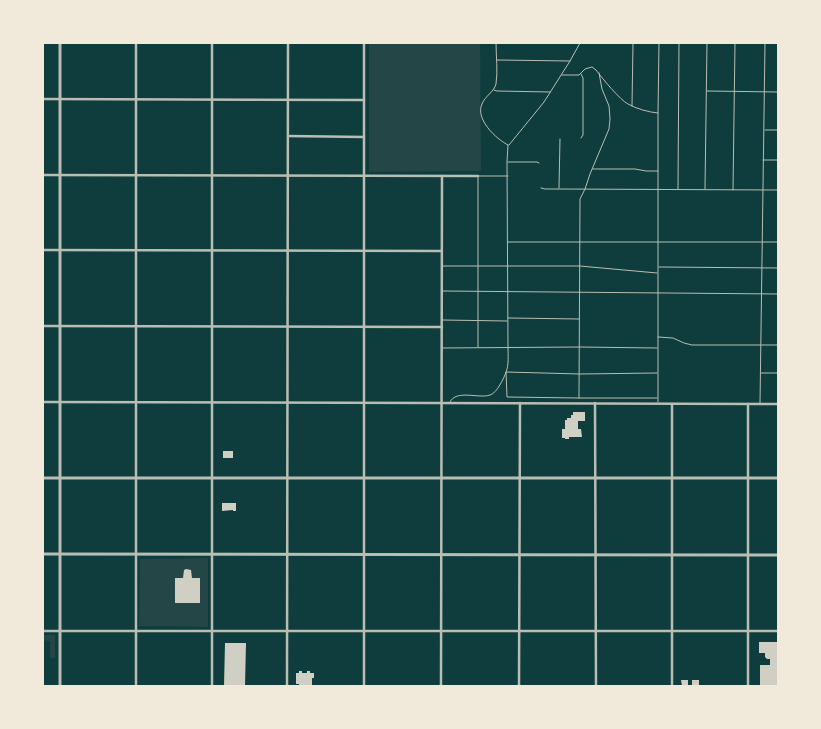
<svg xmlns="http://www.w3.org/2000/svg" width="821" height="729" font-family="Jost,sans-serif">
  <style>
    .green { fill: #244646 }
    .building { fill: #cfcfc3 }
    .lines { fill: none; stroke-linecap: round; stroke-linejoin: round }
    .service { stroke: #b8beb3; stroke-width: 1 }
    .minor { stroke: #b8beb3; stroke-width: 2.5 }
    .tertiary { stroke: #b8beb3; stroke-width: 3 }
  </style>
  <rect width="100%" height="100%" fill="#0f3d3e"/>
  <g class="green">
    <polygon points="369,43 480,43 481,171 369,172"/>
    <polygon points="208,558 208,626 207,627 139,626 140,559"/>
    <polygon points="43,635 55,635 55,658 50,658 50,641 43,640"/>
  </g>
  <g class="building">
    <polygon points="573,412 585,412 585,421 578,421 578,429 581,429 582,437 569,437 569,439 565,439 565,438 562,438 562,429 565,429 565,420 567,420 567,418 571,418 571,415 573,415"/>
    <rect x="223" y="451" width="10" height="7"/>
    <polygon points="222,503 236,503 236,511 233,511 233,510 222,511"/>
    <polygon points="186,569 191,570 192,578 200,578 200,603 175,603 175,578 183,578 184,570"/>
    <polygon points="759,642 778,642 778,686 760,686 760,665 770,665 770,659 767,659 765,657 765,653 759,653"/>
    <polygon points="225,643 246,643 245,686 224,686"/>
    <polygon points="299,671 302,671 302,673 307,673 307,671 310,671 310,673 314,673 314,678 312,678 312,686 299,686 299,684 296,684 296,673 299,673"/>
    <polygon points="681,680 688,680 688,686 682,686"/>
    <rect x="692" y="680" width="7" height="6"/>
  </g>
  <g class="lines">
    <g class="service">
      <path d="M496 43C496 56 498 71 496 84 494 92 485 96 482 104 475 119 496 139 508 145"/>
      <polyline points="497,60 570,61"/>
      <polyline points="581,74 583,78 583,135 581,138"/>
      <path d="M562 75H579L585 69 592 67 596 70C602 78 620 100 628 104 637 109 648 112 658 113"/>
      <polyline points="494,90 497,91 550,92"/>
      <polyline points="707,91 778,92"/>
      <polyline points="632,106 633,43"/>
      <polyline points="765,130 778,130"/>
      <polyline points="509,145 544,102 570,61 580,43"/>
      <polyline points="763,160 778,160"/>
      <polyline points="508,162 537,162 539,163"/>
      <polyline points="593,169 635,169 646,171 658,171"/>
      <polyline points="541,188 545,189 559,189 778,190"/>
      <polyline points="559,188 560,139"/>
      <polyline points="678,189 679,43"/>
      <polyline points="705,189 707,43"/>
      <polyline points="733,190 735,43"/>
      <polyline points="508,242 778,242"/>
      <polyline points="443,266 580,266 657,273"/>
      <polyline points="659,267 778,268"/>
      <polyline points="442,291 778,294"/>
      <polyline points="508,318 579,319"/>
      <polyline points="442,320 507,321"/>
      <polyline points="658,337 673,338 684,343 692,345 778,345"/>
      <polyline points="478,347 478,176 508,176"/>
      <polyline points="442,348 580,347 657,348"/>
      <polyline points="761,373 778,373"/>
      <polyline points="579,398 580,199 585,189 590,174 609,129 610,119 609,106 602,89 599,73"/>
      <polyline points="657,398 579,398 507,397 506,372 580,374 657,373"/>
      <path d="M450 402C456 389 479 399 490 395 497 393 504 378 506 372 509 365 508 355 508 347L507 162 508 145"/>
      <polyline points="658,402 658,113 659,43"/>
      <polyline points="760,404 765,43"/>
    </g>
    <g class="minor">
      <polyline points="43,99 364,100"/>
      <polyline points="288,136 364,137"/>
      <polyline points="43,175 478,176"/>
      <polyline points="43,250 441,251"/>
      <polyline points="43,326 442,327"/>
      <polyline points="43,402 433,403 778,404"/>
      <polyline points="595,403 596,686"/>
      <polyline points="748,404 748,686"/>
      <polyline points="43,631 778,631"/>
      <polyline points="136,686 136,43"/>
      <polyline points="212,686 212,43"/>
      <polyline points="287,686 288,43"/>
      <polyline points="364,686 364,43"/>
      <polyline points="441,686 442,176"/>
      <polyline points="519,686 520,403"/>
      <polyline points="672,686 672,404"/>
    </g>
    <g class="tertiary">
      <polyline points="60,43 60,686"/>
      <polyline points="43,478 778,478"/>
      <polyline points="43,554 778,555"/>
    </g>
  </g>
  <rect width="821" height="729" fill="none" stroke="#f1e9da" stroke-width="88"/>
</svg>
